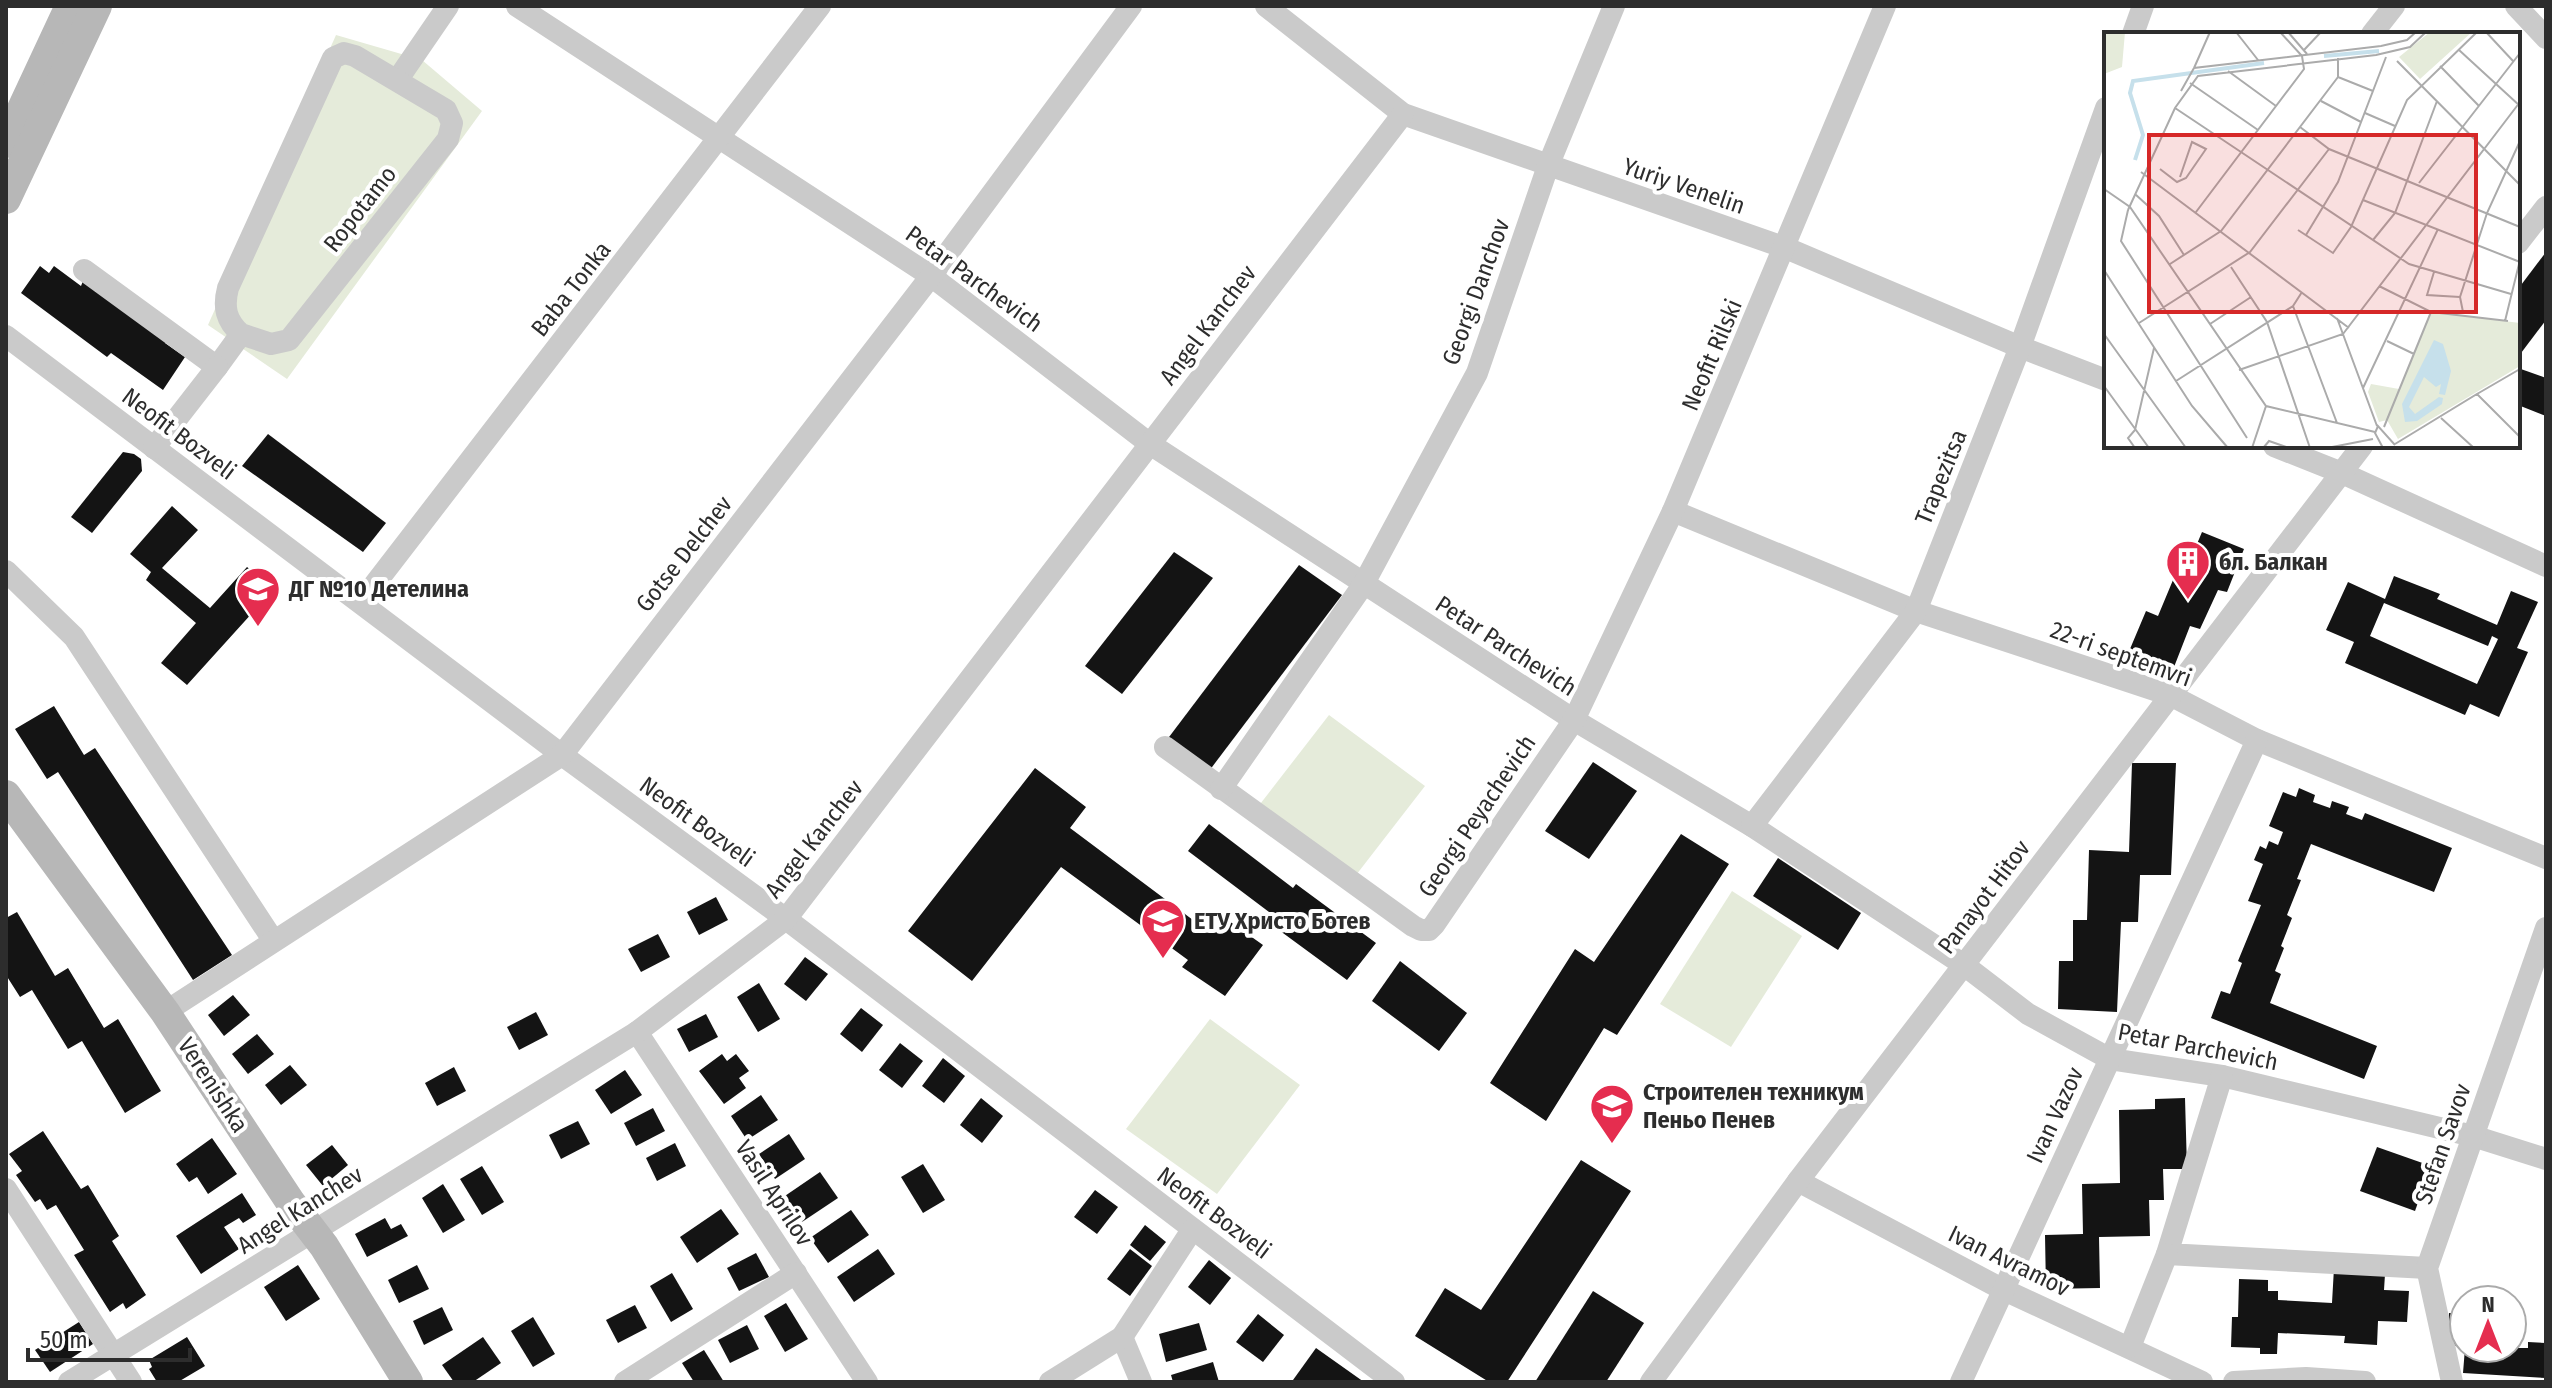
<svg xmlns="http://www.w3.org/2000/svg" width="2552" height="1388" font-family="'Fira Sans Condensed',sans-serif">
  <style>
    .green { fill: #e5ebda }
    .building { fill: #141414; fill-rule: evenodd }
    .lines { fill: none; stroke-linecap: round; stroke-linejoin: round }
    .street { stroke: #cacaca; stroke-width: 22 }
    .secondary { stroke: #b7b7b7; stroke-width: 30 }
    .labels { text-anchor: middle; stroke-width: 8; stroke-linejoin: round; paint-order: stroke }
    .street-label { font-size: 24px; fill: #2d2d2d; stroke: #fff }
    .poi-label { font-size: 24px; font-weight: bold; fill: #2d2d2d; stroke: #fff; text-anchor: start }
    .inset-river { fill: none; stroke: #c6e0eb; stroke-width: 4 }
    .inset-road { fill: none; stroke: #ababab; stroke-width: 2 }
    .view { fill: #d62828; fill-opacity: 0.15; stroke: #d62828; stroke-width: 4 }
    .inset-edge { fill: none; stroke: #2d2d2d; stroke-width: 4 }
  </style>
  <rect width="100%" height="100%" fill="#fff"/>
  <g class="green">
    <polygon points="336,35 422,60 482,111 287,379 208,325"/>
    <polygon points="1329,715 1425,786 1353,879 1257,808"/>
    <polygon points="1732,891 1802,936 1731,1047 1660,1004"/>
    <polygon points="1210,1019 1300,1085 1217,1194 1126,1129"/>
  </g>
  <g class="building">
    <polygon points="2546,252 2546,320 2518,357 2518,289"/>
    <polygon points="40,266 49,273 54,266 81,286 83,281 167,338 165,343 185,357 163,390 111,353 107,357 21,293"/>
    <polygon points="2518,368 2546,378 2546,416 2518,405"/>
    <polygon points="268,434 386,523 363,552 242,466"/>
    <polygon points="123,452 134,454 141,459 142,471 92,533 71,517"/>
    <polygon points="172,506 198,530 162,568 210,608 247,567 274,589 187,685 161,663 196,623 146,580 151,572 130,554"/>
    <polygon points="2202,532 2244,549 2227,592 2218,590 2200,629 2190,626 2174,667 2130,649 2146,611 2158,616 2178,568 2186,570"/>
    <polygon points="1174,552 1213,578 1122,694 1085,666"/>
    <polygon points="1299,565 1342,595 1206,775 1166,741"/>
    <path d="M2394 576 2440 594 2437 599 2497 625 2511 591 2538 602 2517 648 2528 652 2499 717 2470 704 2465 715 2345 663 2354 642 2326 630 2348 582 2385 599ZM2384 603 2488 646 2492 636 2498 639 2477 684 2370 636Z"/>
    <polygon points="54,706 84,755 95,748 232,955 193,980 58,772 47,779 15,729"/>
    <polygon points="1593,762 1637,791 1589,859 1545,831"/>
    <polygon points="2132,763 2176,763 2171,875 2140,875 2138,922 2121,922 2117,1012 2058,1009 2059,961 2073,961 2073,920 2087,920 2089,850 2129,852"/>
    <polygon points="1035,768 1086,807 1070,828 1209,932 1222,916 1263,945 1225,996 1182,967 1188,960 1061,867 972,981 908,931"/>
    <polygon points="2299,788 2315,795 2313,802 2330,808 2332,801 2349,807 2346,814 2362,820 2365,813 2452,848 2434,892 2311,844 2297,879 2301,880 2287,915 2292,918 2281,946 2284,948 2275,971 2281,974 2270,1003 2377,1046 2364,1079 2211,1018 2221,991 2230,994 2242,963 2238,961 2261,905 2248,901 2263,864 2254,860 2260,846 2266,849 2269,841 2278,845 2283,832 2269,826 2283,792 2296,797"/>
    <polygon points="1209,824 1293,888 1296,884 1376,943 1347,980 1268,922 1273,915 1188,851"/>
    <polygon points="1681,834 1729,864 1617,1035 1604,1028 1546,1121 1490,1083 1575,949 1594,962"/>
    <polygon points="1778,858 1861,913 1838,950 1753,896"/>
    <polygon points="716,897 728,920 699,935 687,912"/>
    <polygon points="17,912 55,976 68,968 104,1028 118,1019 161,1091 125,1113 82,1041 68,1049 32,990 20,997 6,975 6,918"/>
    <polygon points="658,934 670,957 641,972 628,949"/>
    <polygon points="805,957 828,974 806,1001 784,984"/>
    <polygon points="1400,961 1467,1013 1439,1051 1372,1001"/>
    <polygon points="759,983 780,1019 758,1032 737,997"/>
    <polygon points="233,995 250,1015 224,1036 208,1015"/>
    <polygon points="861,1008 883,1025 862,1052 840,1034"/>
    <polygon points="536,1012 548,1035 519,1050 507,1027"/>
    <polygon points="706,1014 718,1037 689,1052 677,1029"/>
    <polygon points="257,1034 274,1054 248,1074 232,1054"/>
    <polygon points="900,1043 923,1061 902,1088 879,1070"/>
    <polygon points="722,1054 727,1061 736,1054 749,1071 739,1078 746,1088 724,1104 699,1071"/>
    <polygon points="943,1058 965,1076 944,1103 922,1086"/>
    <polygon points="290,1065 307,1085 281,1105 265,1085"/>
    <polygon points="454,1067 466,1091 437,1106 425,1083"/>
    <polygon points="625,1070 642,1095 611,1114 595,1090"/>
    <polygon points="761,1095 778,1120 747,1140 731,1116"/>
    <polygon points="981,1098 1003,1116 982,1143 960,1125"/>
    <polygon points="2185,1098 2187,1169 2163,1169 2164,1200 2149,1200 2150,1236 2099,1237 2100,1288 2046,1289 2045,1235 2083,1234 2082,1184 2120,1183 2119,1110 2155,1109 2155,1099"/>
    <polygon points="653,1108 665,1131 636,1146 624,1123"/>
    <polygon points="578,1121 590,1144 561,1159 549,1135"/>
    <polygon points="43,1131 81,1189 88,1185 119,1236 112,1241 146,1295 126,1309 123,1303 110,1312 74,1255 84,1250 56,1205 47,1210 40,1199 35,1202 16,1175 22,1171 9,1154"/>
    <polygon points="789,1134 805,1159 775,1179 759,1154"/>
    <polygon points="212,1138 237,1174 208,1194 197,1177 189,1182 176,1164"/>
    <polygon points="675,1143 686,1166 657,1181 646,1158"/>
    <polygon points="332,1145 348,1165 323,1186 306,1165"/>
    <polygon points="2377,1147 2431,1166 2415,1211 2360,1191"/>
    <polygon points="1581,1160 1631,1191 1507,1382 1489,1382 1415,1336 1445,1288 1481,1310"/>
    <polygon points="923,1164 945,1200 923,1213 901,1177"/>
    <polygon points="482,1166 504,1202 482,1215 460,1179"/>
    <polygon points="820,1172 838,1198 796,1226 779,1200"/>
    <polygon points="443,1184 465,1220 443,1233 422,1198"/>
    <polygon points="1095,1190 1118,1207 1097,1234 1074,1217"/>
    <polygon points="242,1193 256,1215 243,1223 239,1218 224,1227 239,1249 201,1274 176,1236"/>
    <polygon points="721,1209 739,1234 697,1263 680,1237"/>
    <polygon points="851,1210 869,1235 828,1263 810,1238"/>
    <polygon points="385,1218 391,1229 401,1224 408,1236 367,1257 355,1234"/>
    <polygon points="1145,1225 1166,1242 1150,1261 1130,1245"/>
    <polygon points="878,1249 895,1274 854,1302 837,1277"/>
    <polygon points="1130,1249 1152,1266 1130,1296 1107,1279"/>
    <polygon points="756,1253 769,1277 739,1291 727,1268"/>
    <polygon points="1209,1260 1231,1278 1210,1305 1188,1287"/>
    <polygon points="298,1265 320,1299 286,1321 264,1287"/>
    <polygon points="417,1265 429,1289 399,1303 388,1280"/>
    <polygon points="2334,1268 2385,1274 2384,1290 2409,1291 2407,1322 2378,1321 2377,1345 2344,1343 2345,1336 2278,1333 2277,1354 2260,1354 2260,1348 2231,1347 2232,1317 2238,1317 2239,1279 2268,1280 2268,1291 2278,1291 2278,1300 2332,1303"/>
    <polygon points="672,1273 693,1309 671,1322 650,1286"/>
    <polygon points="1593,1291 1644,1323 1606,1382 1535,1382"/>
    <polygon points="786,1303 808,1339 785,1352 764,1316"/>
    <polygon points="635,1305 647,1328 618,1343 606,1320"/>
    <polygon points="442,1307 453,1330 424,1345 413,1321"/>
    <polygon points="2449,1313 2464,1314 2464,1346 2447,1345"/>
    <polygon points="1258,1314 1284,1335 1263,1362 1236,1342"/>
    <polygon points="533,1317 555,1354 533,1367 511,1331"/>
    <polygon points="79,1322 93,1344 50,1372 35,1350"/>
    <polygon points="1199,1323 1207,1350 1166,1362 1159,1334"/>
    <polygon points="747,1325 759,1349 730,1363 718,1340"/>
    <polygon points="187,1337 205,1366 178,1382 157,1382 149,1369 152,1367 149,1360"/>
    <polygon points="483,1337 501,1363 473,1382 454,1382 442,1365"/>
    <polygon points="2528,1342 2546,1343 2546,1378 2463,1373 2465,1348 2528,1348"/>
    <polygon points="1316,1348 1364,1382 1295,1382 1293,1380"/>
    <polygon points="704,1350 724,1382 694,1382 682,1363"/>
    <polygon points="1213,1362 1219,1382 1173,1382 1171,1375"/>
  </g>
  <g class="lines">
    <g class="street">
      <polyline points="517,6 931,276 1150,444 1574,720 1752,826 1964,965 2028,1014 2110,1059 2222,1076 2473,1136 2546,1159"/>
      <polyline points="1266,6 1403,114 1786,248 2020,347 2106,380"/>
      <polyline points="2516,6 2546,38"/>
      <polyline points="2133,34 2143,6"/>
      <polyline points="2372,34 2394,6"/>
      <polyline points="398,79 448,6"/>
      <polyline points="2518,243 2546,207"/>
      <path d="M84 270 217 367 241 334 271 344 289 340 448 139 452 123 446 110 355 56 344 53 333 58 228 288C223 307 226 321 241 334"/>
      <polyline points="6,336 562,755 786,919 1394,1382"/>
      <polyline points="2274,446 2342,473 2546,566"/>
      <polyline points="154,448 217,367"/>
      <polyline points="1673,511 1916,611 2170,695 2257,740 2546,858"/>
      <polyline points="6,571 74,637 273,940"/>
      <polyline points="361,602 820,6"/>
      <polyline points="1165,747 1413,926 1421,930 1429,930 1434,925 1574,720 1673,511 1885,6"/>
      <polyline points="1221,789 1363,585 1477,373 1548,166 1614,6"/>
      <polyline points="1752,826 1916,611 2020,347 2106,108"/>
      <polyline points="165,1012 562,755 931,276 1131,6"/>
      <polyline points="637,1032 867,1382"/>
      <polyline points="2222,1076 2167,1254 2427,1268"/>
      <polyline points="1798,1181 2002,1289 2202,1382"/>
      <polyline points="6,1189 131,1382"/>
      <polyline points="1122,1337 1141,1382"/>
      <polyline points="2130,1347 2167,1254"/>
      <polyline points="69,1382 637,1032 786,919 1403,114"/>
      <polyline points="625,1382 796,1273"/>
      <polyline points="1050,1382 1122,1337 1192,1230"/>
      <polyline points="1651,1382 1798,1181 2362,446"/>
      <polyline points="1961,1382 2257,740"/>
      <polyline points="2234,1382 2306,1378 2365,1382"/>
      <polyline points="2452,1382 2427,1268 2546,928"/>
    </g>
    <g class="secondary">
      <polyline points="6,143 70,6"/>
      <polyline points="6,199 97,6"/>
      <polyline points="6,795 165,1012 291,1203 324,1246 408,1382"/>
    </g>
  </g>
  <defs>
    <g id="building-pin" transform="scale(2.3)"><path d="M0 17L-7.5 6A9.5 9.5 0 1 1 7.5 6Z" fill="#e52d4f" stroke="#fff"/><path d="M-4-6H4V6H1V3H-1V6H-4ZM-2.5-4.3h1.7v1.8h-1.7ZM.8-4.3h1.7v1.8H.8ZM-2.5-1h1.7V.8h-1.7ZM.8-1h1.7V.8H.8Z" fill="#fff"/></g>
    <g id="school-pin" transform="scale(2.3)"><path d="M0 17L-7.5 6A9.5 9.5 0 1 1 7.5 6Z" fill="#e52d4f" stroke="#fff"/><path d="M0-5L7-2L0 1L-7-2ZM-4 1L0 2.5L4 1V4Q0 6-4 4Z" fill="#fff"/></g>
  </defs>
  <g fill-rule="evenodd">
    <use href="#building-pin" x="2188" y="562"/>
    <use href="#school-pin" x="258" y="589"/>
    <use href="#school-pin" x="1163" y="921"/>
    <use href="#school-pin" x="1612" y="1106"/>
  </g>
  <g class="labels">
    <g class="street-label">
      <text transform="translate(1684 186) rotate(19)" y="8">Yuriy Venelin</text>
      <text transform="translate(360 209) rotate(-52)" y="8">Ropotamo</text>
      <text transform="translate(974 279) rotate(36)" y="8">Petar Parchevich</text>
      <text transform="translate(571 289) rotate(-52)" y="8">Baba Tonka</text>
      <text transform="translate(1476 292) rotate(-70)" y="8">Georgi Danchov</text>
      <text transform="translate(1208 325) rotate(-53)" y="8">Angel Kanchev</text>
      <text transform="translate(1712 355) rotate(-67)" y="8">Neofit Rilski</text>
      <text transform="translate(179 434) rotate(37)" y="8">Neofit Bozveli</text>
      <text transform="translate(1941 477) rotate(-68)" y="8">Trapezitsa</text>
      <text transform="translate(684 554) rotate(-52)" y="8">Gotse Delchev</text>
      <text transform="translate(1506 646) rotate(33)" y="8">Petar Parchevich</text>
      <text transform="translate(2121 654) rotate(20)" y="8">22-ri septemvri</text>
      <text transform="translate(1477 816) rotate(-56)" y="8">Georgi Peyachevich</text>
      <text transform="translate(697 822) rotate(36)" y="8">Neofit Bozveli</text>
      <text transform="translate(814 839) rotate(-52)" y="8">Angel Kanchev</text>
      <text transform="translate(1984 897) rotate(-53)" y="8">Panayot Hitov</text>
      <text transform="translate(2198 1047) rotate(11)" y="8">Petar Parchevich</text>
      <text transform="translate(213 1085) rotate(57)" y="8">Verenishka</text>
      <text transform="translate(2055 1115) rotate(-65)" y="8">Ivan Vazov</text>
      <text transform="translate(2443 1144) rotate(-71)" y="8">Stefan Savov</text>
      <text transform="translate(774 1193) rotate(57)" y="8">Vasil Aprilov</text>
      <text transform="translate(300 1210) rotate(-32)" y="8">Angel Kanchev</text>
      <text transform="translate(1214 1213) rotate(37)" y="8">Neofit Bozveli</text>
      <text transform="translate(2009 1261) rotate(26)" y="8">Ivan Avramov</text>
    </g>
    <g class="poi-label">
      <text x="2219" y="570">бл. Балкан</text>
      <text x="289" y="597">ДГ №10 Детелина</text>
      <text x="1194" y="929">ЕТУ Христо Ботев</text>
      <text x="1643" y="1100">Строителен техникум<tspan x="1643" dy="28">Пеньо Пенев</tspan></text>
    </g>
  </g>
  <g transform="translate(2104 32)">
    <rect width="416" height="416" fill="#fff"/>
    <path d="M0 0H21L18 35 0 42ZM326 0H368L316 47 295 25ZM327 280 416 291V334L294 407 283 388 275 390 264 360 267 352 295 357Z" fill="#e5ebda"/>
    <path d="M330 308 339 312 347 339 341 363 335 362 337 352 332 355 320 345 305 375 311 382 335 365 339 366 338 372 313 389 301 390 298 372Z" fill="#c6e0eb"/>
    <path class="inset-river" d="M220 24 275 19M31 128 39 103 26 61 29 49 160 31"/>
    <path class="inset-road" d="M132 0 154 28M184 0 203 22M382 0 409 29M200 18 217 0M355 18 416 74M293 29 416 153M336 34 375 74M90 36 106 0M124 39 172 74M234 45 269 59M86 51 154 98M77 59 90 36 277 14 303 8 312 0M217 69 257 90M71 76 305 232 407 262M261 81 291 94M196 95 225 117 416 195M56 137 73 150 82 146 102 117 88 110 76 145M37 140 245 296M315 151 416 21M0 157 26 175 162 374 271 400M31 162 55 184 80 223M259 168 416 230M24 178 17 209 143 406M24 178 71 76 94 44 272 23 306 15 322 0M92 180 200 37 198 24 176 0M194 198 229 221 247 195 303 68 373 0M202 203 234 150 282 25M269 208 291 181 333 69M66 232 117 199 234 45V26M127 235 163 290 206 416M0 238 88 374 124 416M330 240 323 263 356 265M275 254 327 280 404 289M189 274 233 391M359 280 356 265 383 181 416 109M233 286 273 394M401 289 416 228M35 291 146 220 225 117M106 292 147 265M0 302 82 416M283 309 310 322M135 338 239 302 416 70M72 349 189 274 198 260M0 354 45 416M259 356 334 197M373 362 416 337M337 386 370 416M280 395 327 280M291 412 373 362 416 405M160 415 165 409 185 416M31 416 24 406 31 398 50 316M148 416 162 374M223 416 269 407M279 416 271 401 274 394 291 413"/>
    <path class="view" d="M45 103H372V280H45Z"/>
    <rect width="416" height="416" class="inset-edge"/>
  </g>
  <rect width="2552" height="1388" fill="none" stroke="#2d2d2d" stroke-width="16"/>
  <g transform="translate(2488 1324)"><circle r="38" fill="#ffffff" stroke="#ababab" stroke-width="2"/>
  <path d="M0-6L14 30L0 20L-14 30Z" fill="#e52d4f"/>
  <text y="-12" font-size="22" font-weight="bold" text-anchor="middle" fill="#2d2d2d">N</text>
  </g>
  <path d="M28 1348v12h162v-12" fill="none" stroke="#2d2d2d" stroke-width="4"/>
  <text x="40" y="1348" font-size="24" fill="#2d2d2d" stroke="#ffffff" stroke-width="6" paint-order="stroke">50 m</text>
</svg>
